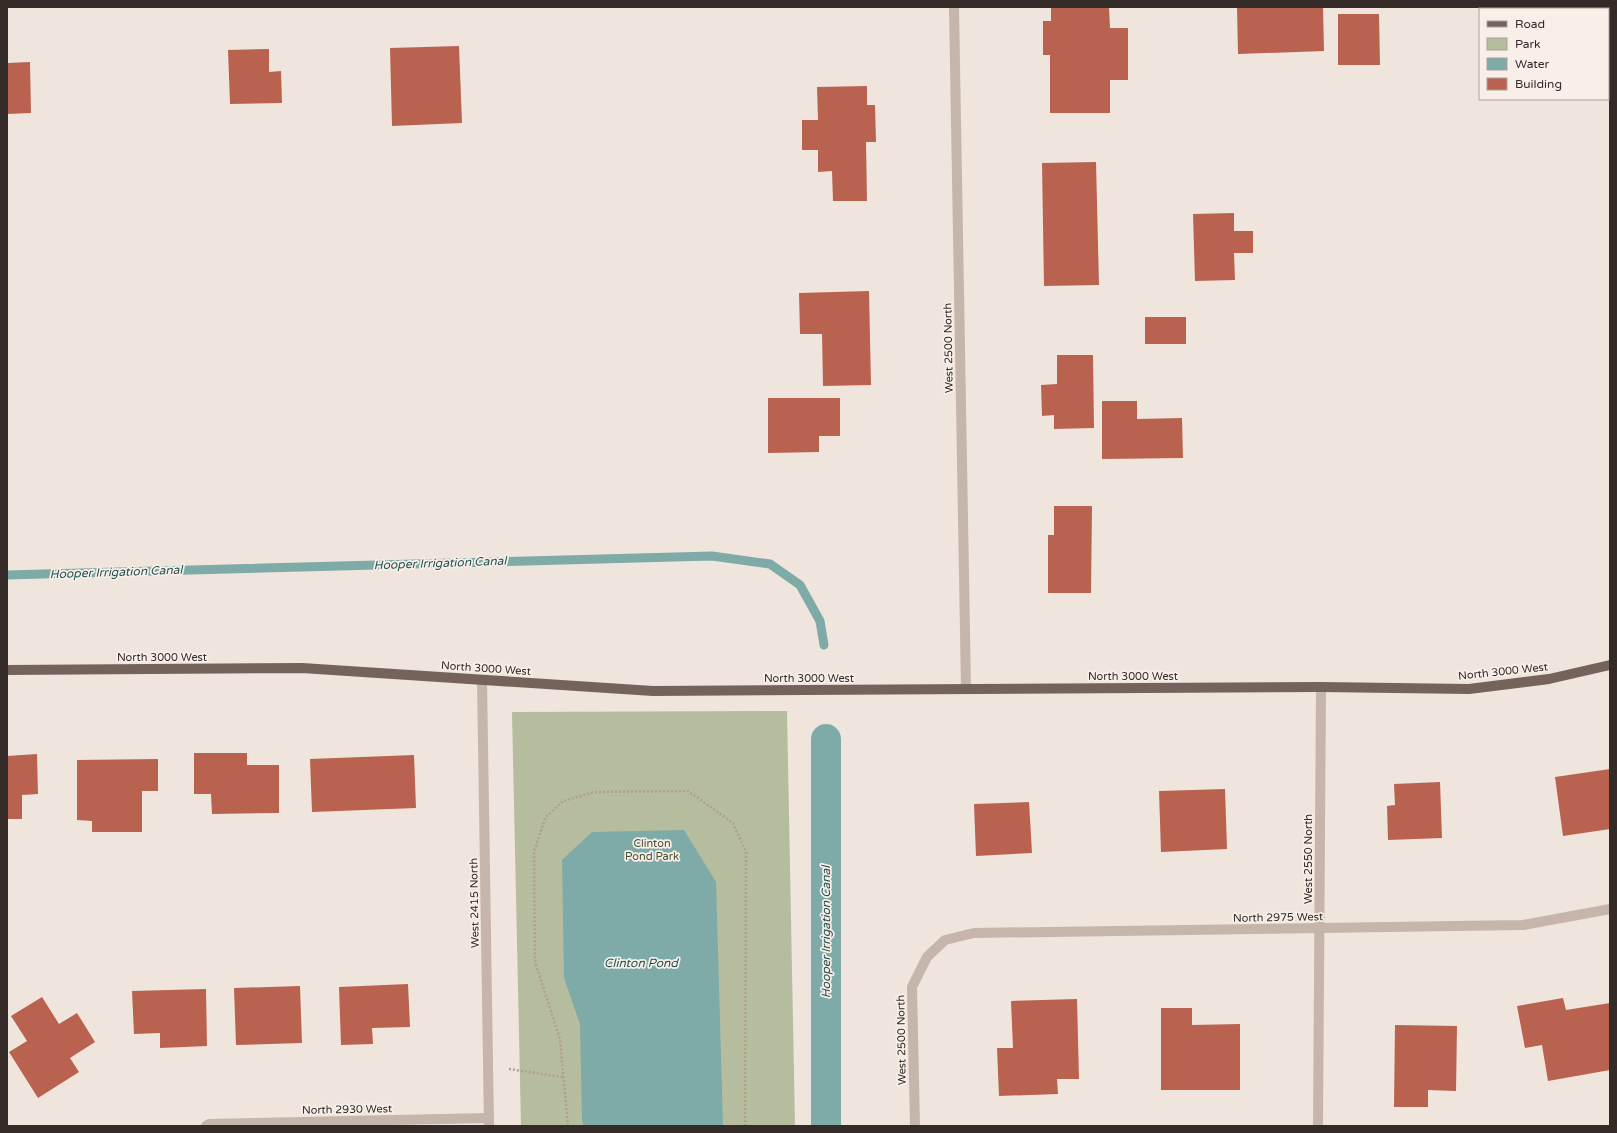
<svg xmlns="http://www.w3.org/2000/svg" width="1617" height="1133" font-family="'Varela Round',sans-serif">
  <style>
    .green { fill: #b5bd9e }
    .water { fill: #7eaaa8 }
    .lines { fill: none; stroke-linecap: round; stroke-linejoin: round }
    .stream { stroke: #7eaaa8; stroke-width: 9 }
    .canal { stroke: #7eaaa8; stroke-width: 30 }
    .building { fill: #ba6250 }
    .path { stroke: #b29f94; stroke-width: 2.5; stroke-dasharray: 2 2; stroke-linecap: butt }
    .minor { stroke: #c6b5aa; stroke-width: 10 }
    .major { stroke: #75625b; stroke-width: 10 }
    .labels { text-anchor: middle; stroke-width: 3.5; stroke-linejoin: round; paint-order: stroke }
    .street-label { font-size: 11px; fill: #342b29; stroke: #f8efe8 }
    .park-label { font-size: 11px; fill: #46502f; stroke: #f8efe8 }
    .water-label { font-size: 12px; font-style: italic; fill: #225251; stroke: #f8efe8 }
  </style>
  <rect width="100%" height="100%" fill="#efe5dc"/>
  <polygon class="green" points="787,711 795,1126 521,1126 512,712"/>
  <polygon class="water" points="684,830 716,882 723,1126 584,1126 582,1120 580,1024 564,978 562,860 592,832"/>
  <g class="lines">
    <polyline class="stream" points="7,575 712,556 770,564 800,585 820,621 824,645"/>
    <polyline class="canal" points="826,1126 826,739"/>
  </g>
  <g class="building">
    <polygon points="1051,7 1109,7 1110,28 1128,28 1128,80 1110,80 1110,113 1050,113 1050,55 1043,55 1043,21 1051,21"/>
    <polygon points="1237,7 1323,7 1324,51 1238,54"/>
    <polygon points="1338,14 1379,14 1380,65 1338,65"/>
    <polygon points="459,46 462,123 392,126 390,48"/>
    <polygon points="269,49 269,72 281,71 282,103 230,104 228,50"/>
    <polygon points="30,62 31,113 7,114 7,63"/>
    <polygon points="867,86 867,105 875,105 876,142 866,142 867,201 833,201 832,171 818,172 818,150 802,150 802,120 818,120 817,87"/>
    <polygon points="1096,162 1099,285 1044,286 1042,163"/>
    <polygon points="1234,213 1234,231 1253,231 1253,253 1234,253 1235,280 1195,281 1193,214"/>
    <polygon points="869,291 871,385 823,386 822,334 800,334 799,293"/>
    <rect x="1145" y="317" width="41" height="27"/>
    <polygon points="1057,355 1093,355 1094,428 1054,429 1054,415 1042,416 1041,385 1057,384"/>
    <polygon points="768,398 840,398 840,436 819,436 819,452 768,453"/>
    <polygon points="1102,401 1137,401 1137,419 1182,418 1183,458 1102,459"/>
    <polygon points="1054,506 1092,506 1091,593 1048,593 1048,535 1054,535"/>
    <polygon points="194,753 247,753 247,765 279,765 279,813 212,814 211,794 194,794"/>
    <polygon points="37,754 38,794 22,795 22,819 7,819 7,756"/>
    <polygon points="414,755 416,808 312,812 310,759"/>
    <polygon points="158,759 158,791 142,791 142,832 92,832 92,821 77,820 77,760"/>
    <polygon points="1610,769 1610,829 1563,836 1555,777"/>
    <polygon points="1440,782 1442,838 1388,840 1387,806 1395,805 1394,784"/>
    <polygon points="1225,789 1227,849 1161,852 1159,791"/>
    <polygon points="1029,802 1032,853 976,856 974,804"/>
    <polygon points="408,984 410,1027 372,1028 373,1044 341,1045 339,987"/>
    <polygon points="300,986 302,1043 236,1045 234,988"/>
    <polygon points="206,989 207,1046 160,1048 160,1033 134,1034 132,991"/>
    <polygon points="42,997 59,1024 77,1013 95,1042 70,1058 79,1072 38,1098 9,1052 27,1041 11,1016"/>
    <polygon points="1563,998 1566,1010 1610,1003 1610,1070 1548,1081 1542,1045 1525,1048 1517,1006"/>
    <polygon points="1077,999 1079,1079 1057,1079 1058,1094 999,1096 997,1048 1013,1048 1011,1001"/>
    <polygon points="1161,1008 1192,1008 1192,1025 1240,1024 1240,1090 1161,1090"/>
    <polygon points="1395,1025 1457,1026 1456,1091 1428,1090 1428,1107 1394,1107"/>
  </g>
  <g class="lines">
    <g class="path">
      <polyline points="509,1069 563,1077"/>
      <polyline points="568,1126 560,1039 535,962 534,852 545,818 563,801 595,792 688,791 733,823 746,852 745,1126"/>
    </g>
    <g class="minor">
      <polyline points="954,7 966,689"/>
      <polyline points="482,680 489,1126"/>
      <polyline points="206,1126 209,1124 489,1118"/>
      <polyline points="915,1126 912,987 927,957 945,940 974,933 1523,925 1610,909"/>
      <polyline points="1318,1126 1321,687"/>
    </g>
    <polyline class="major" points="7,670 302,668 653,691 1321,687 1469,689 1549,679 1610,665"/>
  </g>
  <g class="labels">
    <g class="street-label">
      <text transform="translate(948 348) rotate(-91)" y="4">West 2500 North</text>
      <text x="162" y="661">North 3000 West</text>
      <text transform="translate(486 668) rotate(4)" y="4">North 3000 West</text>
      <text transform="translate(1503 671) rotate(-6)" y="4">North 3000 West</text>
      <text x="1133" y="680">North 3000 West</text>
      <text x="809" y="682">North 3000 West</text>
      <text transform="translate(1308 859) rotate(-90)" y="4">West 2550 North</text>
      <text transform="translate(474 903) rotate(-91)" y="4">West 2415 North</text>
      <text transform="translate(1278 917) rotate(-1)" y="4">North 2975 West</text>
      <text transform="translate(901 1040) rotate(-91)" y="4">West 2500 North</text>
      <text transform="translate(347 1109) rotate(-1)" y="4">North 2930 West</text>
    </g>
    <g class="park-label">
      <text x="652" y="847">Clinton<tspan x="652" dy="13">Pond Park</tspan></text>
    </g>
    <g class="water-label">
      <text transform="translate(440 563) rotate(-2)" y="4">Hooper Irrigation Canal</text>
      <text transform="translate(116 572) rotate(-2)" y="4">Hooper Irrigation Canal</text>
      <text transform="translate(826 932) rotate(-90)" y="4">Hooper Irrigation Canal</text>
      <text x="641" y="967">Clinton Pond</text>
    </g>
  </g>
  <rect width="1617" height="1133" fill="none" stroke="#342b29" stroke-width="16"/>
  <rect x="1479" y="8" width="130" height="92" fill="#f8efe8" stroke="#aaa19c"/>
  <rect x="1487" y="21" width="20" height="6" fill="#75625b" stroke="#aaa19c"/>
  <text x="1515" y="28" font-size="12" fill="#342b29">Road</text>
  <rect x="1487" y="38" width="20" height="12" fill="#b5bd9e" stroke="#aaa19c"/>
  <text x="1515" y="48" font-size="12" fill="#342b29">Park</text>
  <rect x="1487" y="58" width="20" height="12" fill="#7eaaa8" stroke="#aaa19c"/>
  <text x="1515" y="68" font-size="12" fill="#342b29">Water</text>
  <rect x="1487" y="78" width="20" height="12" fill="#ba6250" stroke="#aaa19c"/>
  <text x="1515" y="88" font-size="12" fill="#342b29">Building</text>
</svg>
